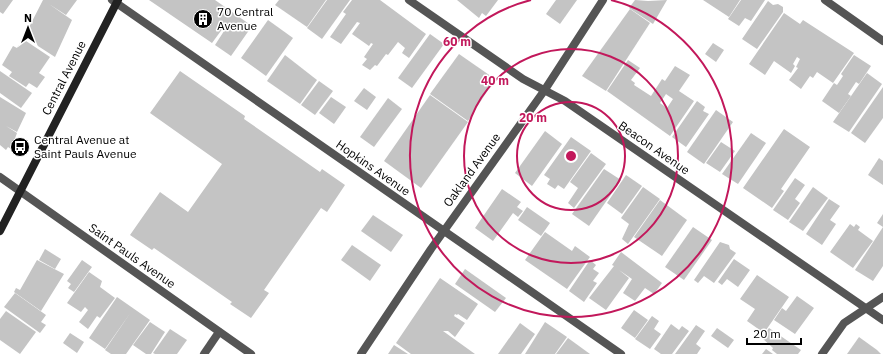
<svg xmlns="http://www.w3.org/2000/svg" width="883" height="354" font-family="'IBM Plex Sans',sans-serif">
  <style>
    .building { fill: #c4c4c4; fill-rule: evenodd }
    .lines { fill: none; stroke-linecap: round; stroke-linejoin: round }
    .service { stroke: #555; stroke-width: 8 }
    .minor { stroke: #555; stroke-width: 8 }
    .tertiary { stroke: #555; stroke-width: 8 }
    .secondary { stroke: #222; stroke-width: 8 }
    .ring { fill: none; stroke: #c2185b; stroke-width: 2 }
    .labels { text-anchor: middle; stroke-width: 3; stroke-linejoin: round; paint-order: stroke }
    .poi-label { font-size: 12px; fill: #000; stroke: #fff; text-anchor: start }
    .street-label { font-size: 12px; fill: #000; stroke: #fff }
    .centre { fill: #c2185b; stroke: #fff; stroke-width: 2 }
    .ring-label { font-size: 12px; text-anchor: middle; font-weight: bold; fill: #c2185b; stroke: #fff; stroke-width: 3; stroke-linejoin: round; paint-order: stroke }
  </style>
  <rect width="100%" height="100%" fill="#fff"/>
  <g class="building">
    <polygon points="0,0 13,0 3,14 0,12"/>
    <polygon points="43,0 77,0 66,15 49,4 72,20 55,57 24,37"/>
    <polygon points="149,0 215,0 252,26 231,56 215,45 226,28 226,24 212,43"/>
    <polygon points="279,0 326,0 307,27 275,5"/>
    <polygon points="327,0 350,0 322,39 307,28"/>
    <polygon points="352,0 380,0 426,34 409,58 402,53 405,48 398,42 388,55 386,54 377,66 375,65 370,70 362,65 367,59 364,57 373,44 371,43 369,46 352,34 360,23 357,22 341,44 330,37 346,14 343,12"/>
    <polygon points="457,0 498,0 486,16 482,13 479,18"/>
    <polygon points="556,0 577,0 560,24 546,14"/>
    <polygon points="635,0 648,1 667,0 653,24 629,8"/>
    <polygon points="703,0 740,0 729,17"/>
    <polygon points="741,0 765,0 751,21 745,18 739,26 728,19"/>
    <polygon points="768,1 773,5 778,4 783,7 783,12 757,49 742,39"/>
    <polygon points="630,9 650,23 606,91 582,76"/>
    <polygon points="784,13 800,24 803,20 854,53 833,83 817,72 813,78 810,76 801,89 789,80 798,68 796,67 800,59 797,57 793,64 795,66 791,73 774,61 765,75 749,64"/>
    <polygon points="268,20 293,38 266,76 241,58"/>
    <polygon points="430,34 444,44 412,88 398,78"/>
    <polygon points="23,39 50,57 39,73 45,77 37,88 29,83 26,87 9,76 12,72 2,65 13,46 17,48"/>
    <polygon points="713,43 724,50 716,62 705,54"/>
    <polygon points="459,54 495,79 468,121 430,94"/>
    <polygon points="285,55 317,80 300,104 267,81"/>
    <polygon points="854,55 871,66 859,84 856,82 848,94 851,96 839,113 822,101 834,83 837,85 843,76 841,74"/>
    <path d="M628 60 640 68 631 80 635 83 634 85 651 96 662 79 665 81 675 66 690 75 679 91 694 101 670 136 607 91ZM666 94 673 99 667 108 660 103Z"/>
    <polygon points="0,71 32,93 21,108 0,93"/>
    <polygon points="180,71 245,116 244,119 320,172 322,169 345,185 327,212 321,208 264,290 269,293 251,318 230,304 232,302 154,248 152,250 130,235 160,192 188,212 222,164 150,113"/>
    <polygon points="867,73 882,84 849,132 833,122"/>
    <polygon points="319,81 333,91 315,115 301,105"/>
    <polygon points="883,87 883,118 865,143 851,133"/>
    <polygon points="364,88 376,97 367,110 354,101"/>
    <polygon points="430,95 468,122 421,188 384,161"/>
    <polygon points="0,97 26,113 17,132 6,126 17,133 11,149 8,147 6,150 0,145"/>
    <polygon points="331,97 346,107 334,124 319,113"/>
    <polygon points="388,98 402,109 374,147 360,137"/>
    <polygon points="697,101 705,107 703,111 709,114 686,147 672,137"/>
    <polygon points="716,110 733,122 704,164 687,152"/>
    <polygon points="784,129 810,147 781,189 784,191 772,208 743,188"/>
    <polygon points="545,131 562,144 532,186 515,173"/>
    <polygon points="751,133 766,143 738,184 722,174"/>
    <polygon points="571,137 591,151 564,189 558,185 555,189 547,184 550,179 544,175"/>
    <polygon points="721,142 735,151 720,172 706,163"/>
    <polygon points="591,153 606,164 574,208 568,203 578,188 570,182"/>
    <polygon points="879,158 883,161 883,185 868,175"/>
    <polygon points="604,169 621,180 589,226 572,214"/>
    <polygon points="626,175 642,186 622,214 607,203"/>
    <polygon points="795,178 805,185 795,199 800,203 788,220 773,210"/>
    <polygon points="643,187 660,199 628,244 622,239 629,224 621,218"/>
    <polygon points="813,187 828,198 803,231 789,222"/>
    <polygon points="502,189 521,202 517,207 523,211 518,217 513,213 493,241 475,228"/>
    <polygon points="829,199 840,206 830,220 836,224 822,245 806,234"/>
    <polygon points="660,200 687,220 662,256 634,237"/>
    <polygon points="527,207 550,223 541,236 518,220"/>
    <polygon points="883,214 883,227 877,223"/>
    <polygon points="373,215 403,235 391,252 361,231"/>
    <polygon points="850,224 854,227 856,224 860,227 858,230 873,241 853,268 830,252"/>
    <polygon points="693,227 712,240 684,280 665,267"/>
    <polygon points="883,227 883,266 873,281 855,270"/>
    <polygon points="545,232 572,251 575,246 590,257 567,289 525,260"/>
    <polygon points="720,242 729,245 730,249 736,253 714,283 704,276 698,283 694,280"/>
    <polygon points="352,245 381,265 370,281 341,260"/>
    <polygon points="45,249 61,259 55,269 39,260"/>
    <polygon points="621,252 662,283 654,294 645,288 635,301 623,293 632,279 619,270 629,278 606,310 589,298 614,266 612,265"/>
    <polygon points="734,259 750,270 738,287 727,279 722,285 718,282"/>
    <polygon points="37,260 64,274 41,311 14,292 16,288 20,290"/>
    <polygon points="82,260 92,267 74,292 68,288 71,284 67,281"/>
    <polygon points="590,260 596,265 593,269 599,273 593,281 597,283 584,302 569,291"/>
    <polygon points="465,269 506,298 495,312 455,284"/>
    <polygon points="89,272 102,281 100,287 115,298 100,318 97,316 88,329 79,322 88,310 85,307 81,312 67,303"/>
    <polygon points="757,275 789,297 764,333 747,321 755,309 740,299"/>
    <polygon points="440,278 478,304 467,320 458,314 457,315 455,314 454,316 465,323 455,337 448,331 443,331 475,354 411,354 396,343"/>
    <polygon points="15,293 46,315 41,322 46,325 40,333 4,307"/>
    <polygon points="797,296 814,308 795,334 774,320 782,308 786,311"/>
    <polygon points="117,297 150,320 126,354 111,354 105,350 131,312 105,349 89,338"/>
    <polygon points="634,310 648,320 635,338 621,328"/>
    <polygon points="6,311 36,332 20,354 0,340 0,319"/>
    <polygon points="652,316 659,321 654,329 661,334 650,349 635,339"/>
    <polygon points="150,322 165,332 151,354 146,354 133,345"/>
    <polygon points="545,322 567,337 555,354 525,354"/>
    <polygon points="520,323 535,334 521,354 498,354"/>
    <polygon points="671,324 679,330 682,326 689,331 672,354 661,354 654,349"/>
    <polygon points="696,325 705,331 696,344 701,348 697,354 675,354"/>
    <polygon points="717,328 734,340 728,348 711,336"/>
    <polygon points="769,328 801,350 798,354 777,354 772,350 773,348 762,338"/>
    <polygon points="170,329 187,340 177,354 155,354 153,353"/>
    <polygon points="70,333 84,342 77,353 63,343"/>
    <polygon points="859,337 877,350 881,354 847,354"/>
    <polygon points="568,338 590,354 556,354"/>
    <polygon points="394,345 408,354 388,354"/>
    <polygon points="766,349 773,354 762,354"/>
  </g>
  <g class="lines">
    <polyline class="service" points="204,354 219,332"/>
    <g class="minor">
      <polyline points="112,0 621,354"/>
      <polyline points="409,0 523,79 565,101 883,320"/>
      <polyline points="825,0 883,41"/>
      <polyline points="0,177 251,354"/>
    </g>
    <g class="tertiary">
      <polyline points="361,354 431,249 544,91 603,0"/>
      <polyline points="822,354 844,323 883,297"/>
    </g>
    <polyline class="secondary" points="0,231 118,0"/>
  </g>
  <g class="ring">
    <circle cx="571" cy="156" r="54"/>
    <circle cx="571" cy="156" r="107"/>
    <path d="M611 0A161 161 0 1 1 531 0"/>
  </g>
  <defs>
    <g id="building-disc" transform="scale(1)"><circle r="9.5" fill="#000" stroke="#fff"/><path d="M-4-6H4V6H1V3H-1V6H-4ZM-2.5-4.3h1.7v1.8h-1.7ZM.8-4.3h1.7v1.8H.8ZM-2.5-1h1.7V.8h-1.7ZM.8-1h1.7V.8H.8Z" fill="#fff"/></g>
    <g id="bus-disc" transform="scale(1)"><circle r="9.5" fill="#000" stroke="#fff"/><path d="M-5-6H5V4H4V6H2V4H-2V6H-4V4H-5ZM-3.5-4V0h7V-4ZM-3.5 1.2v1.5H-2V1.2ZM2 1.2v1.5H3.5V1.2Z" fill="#fff"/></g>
  </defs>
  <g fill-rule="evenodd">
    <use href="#building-disc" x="203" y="19"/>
    <use href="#bus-disc" x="20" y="147"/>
  </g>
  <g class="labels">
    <g class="poi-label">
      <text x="217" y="16">70 Central<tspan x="217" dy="14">Avenue</tspan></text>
      <text x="34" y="144">Central Avenue at<tspan x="34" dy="14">Saint Pauls Avenue</tspan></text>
    </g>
    <g class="street-label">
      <text transform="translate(64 78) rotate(-63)" y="4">Central Avenue</text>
      <text transform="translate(654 148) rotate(35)" y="4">Beacon Avenue</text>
      <text transform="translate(373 168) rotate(35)" y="4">Hopkins Avenue</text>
      <text transform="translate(472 170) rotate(-54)" y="4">Oakland Avenue</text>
      <text transform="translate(132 256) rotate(35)" y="4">Saint Pauls Avenue</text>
    </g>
  </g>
  <circle cx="571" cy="156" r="6" class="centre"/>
  <g class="ring-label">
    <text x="457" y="46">60 m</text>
    <text x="495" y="85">40 m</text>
    <text x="533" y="122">20 m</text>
  </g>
  <g transform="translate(28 28)" stroke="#ffffff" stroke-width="3" paint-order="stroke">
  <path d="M0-3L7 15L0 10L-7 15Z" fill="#000000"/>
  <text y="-6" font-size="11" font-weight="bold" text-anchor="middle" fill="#000000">N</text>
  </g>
  <path d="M747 338v6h54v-6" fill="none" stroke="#000000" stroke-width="2"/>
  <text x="753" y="338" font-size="12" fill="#000000" stroke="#ffffff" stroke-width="3" paint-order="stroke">20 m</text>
</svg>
